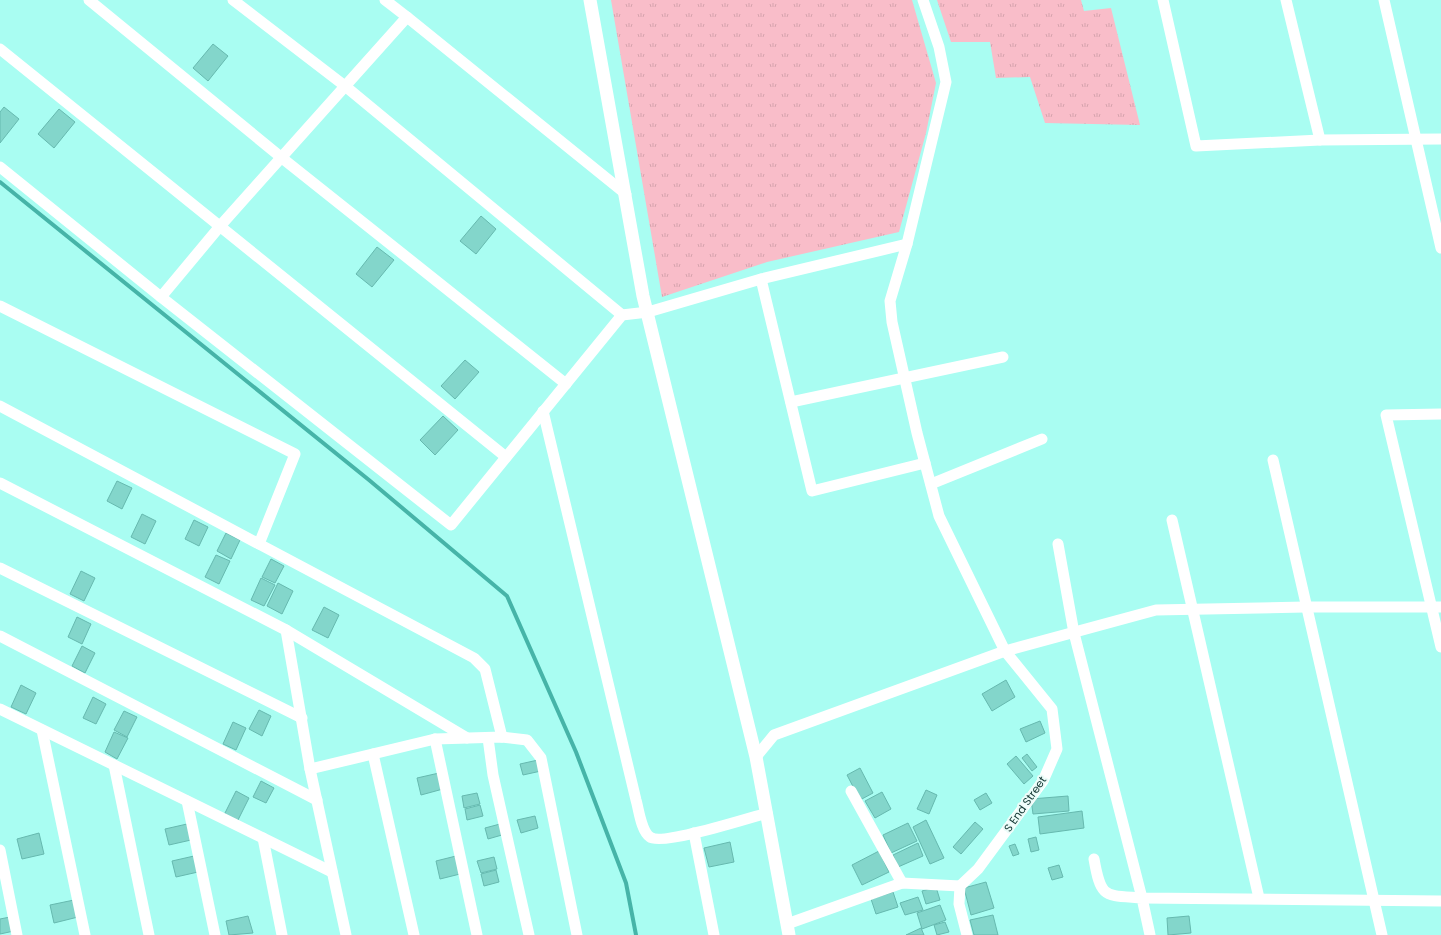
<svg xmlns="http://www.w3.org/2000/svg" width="1441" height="935" font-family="Poppins,sans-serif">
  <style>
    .grass { fill: url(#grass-tufts) }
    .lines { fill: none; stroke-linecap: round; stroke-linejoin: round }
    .stream { stroke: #46b4a8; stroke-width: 4 }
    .building { fill: #83d6cb; stroke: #66b9af }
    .minor { stroke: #fff; stroke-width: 11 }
    .tertiary { stroke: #fff; stroke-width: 13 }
    .labels { text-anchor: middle; stroke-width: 4; stroke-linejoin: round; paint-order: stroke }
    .street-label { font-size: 11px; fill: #133733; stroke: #ecfcf9 }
  </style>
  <defs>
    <pattern id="grass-tufts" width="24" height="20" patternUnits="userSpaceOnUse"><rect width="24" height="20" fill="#f9bdc9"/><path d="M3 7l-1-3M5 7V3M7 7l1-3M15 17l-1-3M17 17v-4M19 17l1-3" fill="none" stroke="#d5a3ad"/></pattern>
  </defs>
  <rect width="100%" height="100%" fill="#a9fdf2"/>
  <g class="grass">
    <polygon points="611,0 912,0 936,83 926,133 899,232 767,262 662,297"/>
    <polygon points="937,0 1081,0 1084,11 1111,8 1140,125 1045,123 1030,77 996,78 990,42 951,42"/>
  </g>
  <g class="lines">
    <polyline class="stream" points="0,182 369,480 507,596 576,752 626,883 636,935"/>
  </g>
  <g class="building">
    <polygon points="213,44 228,56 208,81 193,68"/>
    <polygon points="4,107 19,119 0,143 0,112"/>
    <polygon points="59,109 75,122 54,148 38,134"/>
    <polygon points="481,216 496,229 476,254 460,241"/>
    <polygon points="377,247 394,260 372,287 356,274"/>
    <polygon points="465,360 479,372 455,399 441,386"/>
    <polygon points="443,416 458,430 435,455 420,440"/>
    <polygon points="117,481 132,488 122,509 107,501"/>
    <polygon points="142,514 156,521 145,544 131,537"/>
    <polygon points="194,520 208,527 199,546 185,539"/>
    <polygon points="226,533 240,540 231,559 217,551"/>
    <polygon points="216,555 230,561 219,584 205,577"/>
    <polygon points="271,559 284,566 275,583 262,577"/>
    <polygon points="81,571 95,578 84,601 70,594"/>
    <polygon points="261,578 275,585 264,606 251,600"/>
    <polygon points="278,583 293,591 282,614 267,606"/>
    <polygon points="324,607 339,615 328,638 312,630"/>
    <polygon points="77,617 91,624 82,644 68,637"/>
    <polygon points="82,646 95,653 85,673 72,666"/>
    <polygon points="1006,680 1015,697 992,711 982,694"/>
    <polygon points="21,685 36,693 26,714 11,707"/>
    <polygon points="93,697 106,704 96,724 83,718"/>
    <polygon points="259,710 271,716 262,736 249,729"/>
    <polygon points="124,711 137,717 127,737 114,730"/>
    <polygon points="1040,721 1045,733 1026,742 1020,729"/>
    <polygon points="233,722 246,728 236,750 223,744"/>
    <polygon points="114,732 128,738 117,759 105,752"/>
    <polygon points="1027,754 1037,767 1032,771 1022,758"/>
    <polygon points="1016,756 1033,776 1024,784 1007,764"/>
    <polygon points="538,760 541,771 523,775 520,764"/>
    <polygon points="860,768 873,793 860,800 847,775"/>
    <polygon points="439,773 443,789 421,795 417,778"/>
    <polygon points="261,781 274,788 266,803 253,797"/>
    <polygon points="926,790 937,795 929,814 917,809"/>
    <polygon points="236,791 249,798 237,822 224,815"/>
    <polygon points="882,792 891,809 875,818 865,801"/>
    <polygon points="477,793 480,804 464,808 462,796"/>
    <polygon points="986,793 992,803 980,810 974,800"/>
    <polygon points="1068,796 1069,811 1033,814 1031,799"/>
    <polygon points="480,805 483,816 467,820 465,809"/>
    <polygon points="1082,811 1084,828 1040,834 1038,817"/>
    <polygon points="535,816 538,828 521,833 517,820"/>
    <polygon points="926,820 944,858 930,864 913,827"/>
    <polygon points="975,822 983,829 961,854 953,847"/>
    <polygon points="908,823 917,841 891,853 883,835"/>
    <polygon points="187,824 191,840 169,845 165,829"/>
    <polygon points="500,824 502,835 488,839 485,828"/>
    <polygon points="39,833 44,854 22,859 17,839"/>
    <polygon points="1036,837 1039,850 1031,852 1028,839"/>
    <polygon points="730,842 734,862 709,867 704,848"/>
    <polygon points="918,843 923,856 898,867 893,855"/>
    <polygon points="1015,844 1019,854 1013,856 1009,846"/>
    <polygon points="879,851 889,872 862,885 852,865"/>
    <polygon points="194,856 198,872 176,877 172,861"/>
    <polygon points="456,856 460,874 440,879 436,861"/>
    <polygon points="494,857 497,869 481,873 477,861"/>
    <polygon points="1059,865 1063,877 1052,880 1048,868"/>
    <polygon points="496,870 499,882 484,886 481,874"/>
    <polygon points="986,882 994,908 971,915 964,888"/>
    <polygon points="936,887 940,900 926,904 922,891"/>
    <polygon points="893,892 898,907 876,914 871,899"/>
    <polygon points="918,897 923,910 905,915 900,903"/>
    <polygon points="74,900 78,917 54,923 50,905"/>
    <polygon points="940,905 946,920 922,929 917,913"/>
    <polygon points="993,915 998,935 974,935 970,920"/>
    <polygon points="248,916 253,933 229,935 226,921"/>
    <polygon points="1189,916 1191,933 1168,935 1167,918"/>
    <polygon points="10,917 14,931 0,934 0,919"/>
    <polygon points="945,922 949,932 937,935 934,925"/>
    <polygon points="921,928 924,935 906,935"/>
  </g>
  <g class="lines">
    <g class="minor">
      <polyline points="89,0 282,158 566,384"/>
      <polyline points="233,0 345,86 622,315"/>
      <polyline points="385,0 407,17"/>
      <polyline points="923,0 939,47 946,82 907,244 890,301 892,322 917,433 939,516 1005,651 1052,709 1057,749 1043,781 978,869 960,886 959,904 967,935"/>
      <polyline points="1163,0 1196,146 1320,140 1441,139"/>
      <polyline points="1286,0 1320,140"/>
      <polyline points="1384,0 1441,248"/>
      <polyline points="0,49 506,457"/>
      <polyline points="0,167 161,297 451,525 622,315 648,312 761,279 907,244"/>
      <polyline points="761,279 812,491 925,463"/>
      <polyline points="161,297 221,225 407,17 626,194"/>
      <polyline points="0,306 295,454 259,544 0,406"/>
      <polyline points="791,402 1003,357"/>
      <path d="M543 411 636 800C639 810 641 831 650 837 661 846 749 818 767 813"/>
      <polyline points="1441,414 1386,415 1441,647"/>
      <polyline points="1273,460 1382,935"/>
      <polyline points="0,483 286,630 467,738"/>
      <polyline points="931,484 1042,439"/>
      <polyline points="1172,520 1259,898"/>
      <polyline points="259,544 474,658 485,669 502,737"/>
      <polyline points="1058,544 1074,633 1142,898 1441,901"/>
      <polyline points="0,568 302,718"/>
      <polyline points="286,630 310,769 346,935"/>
      <polyline points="0,636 317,800"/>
      <polyline points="0,709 332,872"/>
      <polyline points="42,730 85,935"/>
      <polyline points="488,738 493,775 529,935"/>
      <polyline points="435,739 477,935"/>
      <polyline points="373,754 414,935"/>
      <polyline points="756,757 774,735 1005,651 1156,610 1305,607 1441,607"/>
      <polyline points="114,765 149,935"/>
      <polyline points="310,769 435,739 502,737 527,740 541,758 577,935"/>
      <polyline points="851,791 902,883"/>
      <polyline points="187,801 215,935"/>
      <polyline points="694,833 714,935"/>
      <polyline points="263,838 282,935"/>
      <polyline points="0,850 17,935"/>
      <path d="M1094 859C1101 899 1104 895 1142 898L1150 935"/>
      <polyline points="787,924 902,883 960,886"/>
    </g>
    <polyline class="tertiary" points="590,0 643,296 756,757 789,935"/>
  </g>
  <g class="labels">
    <g class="street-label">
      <text transform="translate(1025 804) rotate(-55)" y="4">S End Street</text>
    </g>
  </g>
</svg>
